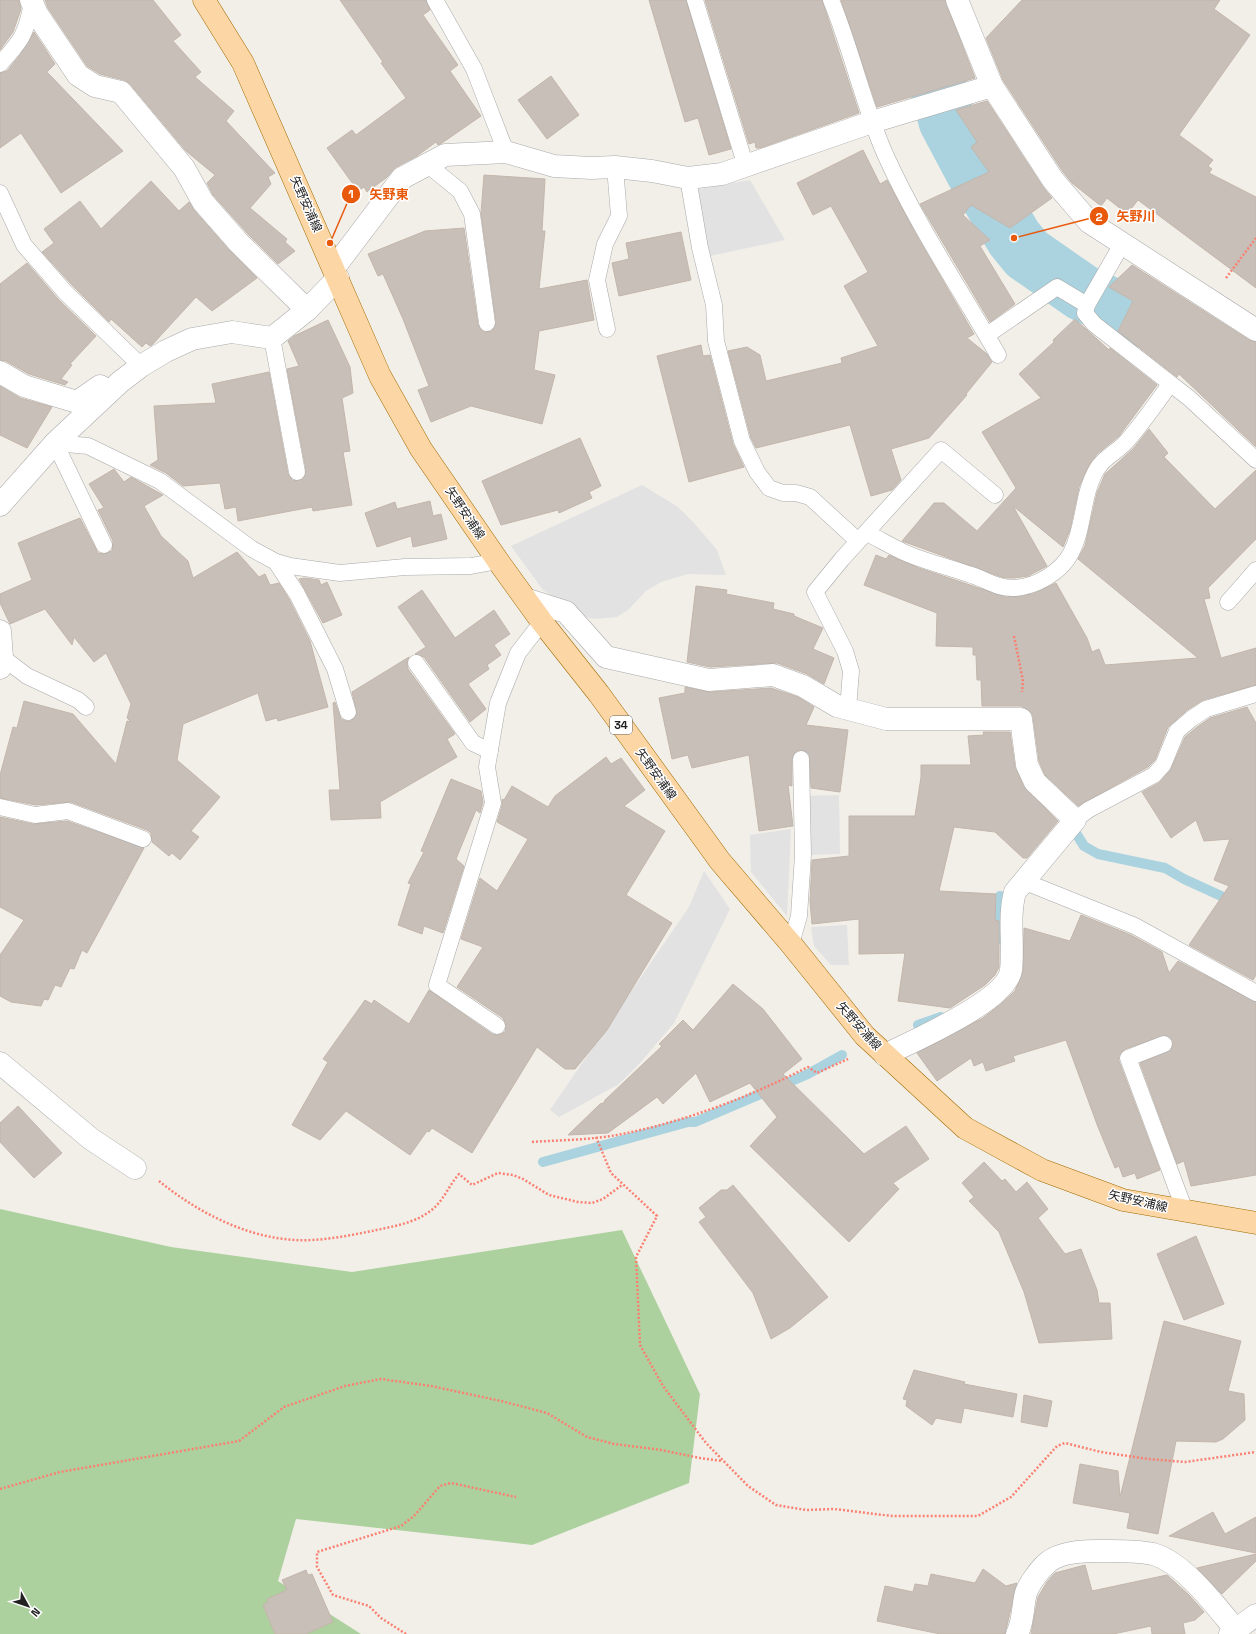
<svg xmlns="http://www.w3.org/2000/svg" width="1256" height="1634" font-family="'Space Grotesk','Noto Sans JP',sans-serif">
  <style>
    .forest { fill: #add19e }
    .parking { fill: #e2e2e2 }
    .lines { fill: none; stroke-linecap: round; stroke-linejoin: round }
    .stream { stroke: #aad3df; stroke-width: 10 }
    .river { stroke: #aad3df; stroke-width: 57 }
    .building { fill: #c7bfb8; stroke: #c4b6ab }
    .service-casing { stroke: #a9a9a9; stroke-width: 17 }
    .minor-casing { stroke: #a9a9a9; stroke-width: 23 }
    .primary-casing { stroke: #a06b00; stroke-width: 23 }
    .path { stroke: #fa8072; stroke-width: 2.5; stroke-dasharray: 2 2; stroke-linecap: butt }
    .service { stroke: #fff; stroke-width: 16 }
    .minor { stroke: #fff; stroke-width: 22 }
    .primary { stroke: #fcd6a4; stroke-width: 22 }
    .labels { text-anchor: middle; stroke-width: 3; stroke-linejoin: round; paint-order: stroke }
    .shield { fill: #fff; stroke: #646464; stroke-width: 1 }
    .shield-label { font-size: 11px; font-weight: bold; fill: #222 }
    .street-label { font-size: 12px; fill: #222; stroke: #fff }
    .leader { fill: none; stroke: #e8590c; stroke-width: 1.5 }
    .callout-dot { fill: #e8590c; stroke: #fff; stroke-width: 1.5 }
    .mark-label { font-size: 12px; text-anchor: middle; font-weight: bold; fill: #fff }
    .callout-label { font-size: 13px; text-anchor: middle; font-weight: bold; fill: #e8590c; stroke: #fff; stroke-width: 3; stroke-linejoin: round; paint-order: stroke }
  </style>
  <rect width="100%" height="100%" fill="#f2efe9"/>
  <polygon class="forest" points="0,1209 171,1247 352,1272 622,1230 700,1394 689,1483 532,1545 296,1519 278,1581 361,1634 0,1634"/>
  <g class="parking">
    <polygon points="750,180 785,240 705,257 694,190"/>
    <polygon points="642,485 678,507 695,524 717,550 726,575 688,574 661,582 646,591 629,609 617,617 594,619 582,616 543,590 511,546"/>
    <polygon points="839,795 840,854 807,855 806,796"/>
    <polygon points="791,829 787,916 751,872 750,835"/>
    <polygon points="704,871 730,909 674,1023 640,1063 619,1084 559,1117 550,1110 689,907"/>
    <polygon points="847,925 849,965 831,965 814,946 811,927"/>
  </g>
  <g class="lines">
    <g class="stream">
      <polyline points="1074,830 1084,846 1098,854 1165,868 1184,879 1256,912"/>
      <polyline points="1000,896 998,911 1002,940"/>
      <polyline points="918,1025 941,1017"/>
      <polyline points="543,1162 688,1122 695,1122 808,1074 842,1055"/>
    </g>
    <polyline class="river" points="907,0 933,67 947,121 973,170 1014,238 1027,254 1083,293 1130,315 1154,322 1188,344 1239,369 1256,382"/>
  </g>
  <g class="building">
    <polygon points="0,0 19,0 21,9 13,32 0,50"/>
    <polygon points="45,0 153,0 181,35 173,41 201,72 195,77 234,111 226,121 275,173 268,177 271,184 250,208 287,239 285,242 295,251 278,264 248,234 213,195 207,183 215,175 186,151 130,84 124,80 100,74 87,66 48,8"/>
    <polygon points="340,0 426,0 430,10 423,15 458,65 450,71 481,116 442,143 438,145 436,142 417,156 396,167 386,178 367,192 364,187 358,191 327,148 352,130 356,135 406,98 381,63 383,62"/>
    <polygon points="649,0 686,0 731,149 709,155 698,118 685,122"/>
    <polygon points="705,0 822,0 859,113 760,148 756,148 755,142 749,144"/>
    <polygon points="841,0 945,0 975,78 877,107"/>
    <polygon points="1022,0 1220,0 1214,9 1250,35 1179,135 1213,160 1208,166 1212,169 1209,173 1256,197 1256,288 1138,200 1127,214 1107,198 1101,206 1072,183 1063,172 1003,80 986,38"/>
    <polygon points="34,32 55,64 47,72 123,151 61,193 21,133 0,148 0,73 7,71 20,55"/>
    <polygon points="551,76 579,115 547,139 518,100"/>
    <polygon points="987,101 1043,187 1052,198 1010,228 971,205 963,215 990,240 980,246 1015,304 990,322 920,204 989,172 971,147 977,142 956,110"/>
    <polygon points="863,150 880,184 887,180 917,236 974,334 967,338 987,354 992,362 966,394 967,395 929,438 891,449 901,480 892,490 871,496 850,425 756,448 751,438 728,351 747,347 760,355 766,381 842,363 841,358 878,346 844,286 868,272 831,206 813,215 797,183"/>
    <polygon points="484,175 545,179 542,231 545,231 539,289 587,280 594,320 539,331 534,370 555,375 542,424 471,406 431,422 418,390 429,386 403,319 383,274 378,276 368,254 425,231 464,228 478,325 484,332 492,331 496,322 481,213"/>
    <polygon points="151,181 179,211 189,202 194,210 230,251 257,278 212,311 196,297 152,345 150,346 146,343 142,347 111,319 109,322 72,285 42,252 54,243 44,229 80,201 101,229"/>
    <polygon points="681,232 691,280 619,296 612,263 629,259 626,243"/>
    <polygon points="27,263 58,299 96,336 70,364 72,365 61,379 68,382 65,385 29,374 6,361 0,360 0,284"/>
    <polygon points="1132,265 1249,340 1256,342 1256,447 1179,374 1177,377 1118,331 1133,301 1109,287"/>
    <polygon points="1075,319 1109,350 1110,348 1157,385 1119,436 1097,454 1089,465 1079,487 1070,530 1063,547 1013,506 1047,566 1028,576 1014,578 1004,578 902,541 934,503 944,503 977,531 1016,488 982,432 1041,398 1019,374 1054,342 1053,340"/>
    <polygon points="328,320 350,367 353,393 342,398 350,451 343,452 352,505 313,511 312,507 238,521 236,507 225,509 220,483 183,486 166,473 150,465 158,460 154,406 216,403 212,384 269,372 288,474 293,481 303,479 306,470 287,369 299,366 288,341 294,336"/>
    <polygon points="701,345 703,356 710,355 733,444 744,467 689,482 657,356"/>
    <polygon points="0,386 20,398 52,407 27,448 0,435"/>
    <polygon points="1149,429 1168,453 1164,457 1215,509 1256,470 1256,539 1208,588 1210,598 1204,599 1221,658 1256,648 1256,685 1203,700 1186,711 1168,727 1155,760 1148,767 1078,806 1045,775 1039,761 1033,717 1031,712 1021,706 982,706 981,680 977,680 976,655 973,655 973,647 936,646 937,613 864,585 876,555 886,559 889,555 919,568 1006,597 1033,594 1056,583 1087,638 1092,652 1099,649 1105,665 1198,658 1078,559 1085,546 1097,493 1105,474 1133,449"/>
    <polygon points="580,438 601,486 589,492 592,498 559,513 558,510 501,525 482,481"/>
    <polygon points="114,469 124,482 131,477 163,495 144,506 161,536 188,561 193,578 237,552 259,577 265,574 270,585 279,583 289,599 310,641 328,707 278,721 277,718 266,721 258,693 183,724 177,760 220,797 191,831 199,837 180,860 172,853 169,856 152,842 151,833 147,830 71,802 36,805 0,798 0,775 13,727 17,728 24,701 73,714 116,764 127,721 131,722 127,718 131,704 106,653 94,662 74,637 72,645 45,609 10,624 0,603 0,594 32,580 18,543 80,518 98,553 104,554 112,551 113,541 98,510 104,508 89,484"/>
    <polygon points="430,501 433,516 441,514 447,539 413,547 411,536 377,547 365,513 395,502 397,509"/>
    <polygon points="305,578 319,580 321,585 327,582 342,615 323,623 299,579"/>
    <polygon points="696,586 727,590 726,594 774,603 773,609 794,614 794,616 823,628 813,649 834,658 824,684 807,674 777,663 710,667 687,662"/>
    <polygon points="422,590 455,638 494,610 510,634 494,645 501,655 487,665 489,669 468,684 486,709 470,722 424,657 415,654 426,647 398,607"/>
    <polygon points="409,657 407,664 408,669 455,734 447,739 457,757 380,802 381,818 331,820 329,790 340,790 333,703 335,702 341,719 346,721 351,721 357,714 352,692"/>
    <polygon points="685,687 710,692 771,688 798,697 814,707 806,725 848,730 840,792 811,788 809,754 805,751 796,751 792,759 792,786 788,785 793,826 759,831 749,755 692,768 688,755 672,759 659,698 685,693"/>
    <polygon points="1247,707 1256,723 1256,975 1253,980 1189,945 1229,886 1214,880 1230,839 1204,841 1196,820 1171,838 1142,792 1159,783 1170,771 1185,737 1197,727 1210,718"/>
    <polygon points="983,732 1010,732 1015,767 1024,787 1058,821 1027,858 1023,858 995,832 954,827 939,891 996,894 995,920 999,921 999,967 995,975 985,985 950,1008 898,1001 905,953 859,954 859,919 812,924 810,901 812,860 849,856 849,816 915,816 921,777 921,765 971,765 968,736 984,735"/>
    <polygon points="606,757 611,764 621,758 645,790 624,806 665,831 626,895 672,923 607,1030 575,1069 565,1069 537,1047 472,1153 432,1128 429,1132 427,1131 410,1155 346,1111 320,1140 292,1125 328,1062 323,1059 365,1000 372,1004 374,1000 409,1024 429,990 492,1034 497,1035 505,1032 506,1026 503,1018 457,987 483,947 461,939 480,878 497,891 528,839 497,822 502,806 502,799 504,800 512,786 548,807 555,796"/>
    <polygon points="451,779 481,791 483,802 480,813 476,810 456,859 464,866 443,933 424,926 422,934 398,925 411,884 408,883 424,852 421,851"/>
    <polygon points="0,817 33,824 67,821 144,848 87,953 82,950 74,969 70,968 61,987 55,985 48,1000 44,999 41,1006 11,1002 0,996 0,955 24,920 0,907"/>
    <polygon points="1081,915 1131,935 1162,952 1169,973 1178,961 1256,1002 1256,1175 1191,1186 1184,1161 1177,1164 1140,1063 1171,1050 1173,1041 1166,1035 1125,1049 1119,1056 1119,1061 1160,1170 1137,1179 1135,1173 1123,1177 1119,1166 1115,1168 1098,1127 1066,1040 1013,1056 1015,1061 986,1071 983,1062 974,1066 971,1058 937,1081 917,1053 983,1018 1001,1004 1015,991 1023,971 1024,928 1070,941"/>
    <polygon points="733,984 763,1009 802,1059 783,1074 864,1154 906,1126 929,1159 893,1183 899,1189 849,1242 750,1146 777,1117 750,1083 710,1102 696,1073 663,1104 657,1097 608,1133 568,1135 600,1104 606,1102 604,1101 662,1046 659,1044 683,1020 693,1030"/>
    <polygon points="18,1106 62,1153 34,1178 0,1142 0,1123"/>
    <polygon points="984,1162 1002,1181 1005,1179 1016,1192 1027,1182 1048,1209 1038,1218 1065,1254 1081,1249 1097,1290 1099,1303 1110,1303 1112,1339 1039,1343 1024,1292 999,1232 969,1201 974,1197 962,1183"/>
    <polygon points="733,1185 828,1297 790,1328 771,1339 753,1293 699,1222 706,1217 699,1208 721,1190 727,1190"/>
    <polygon points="1196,1236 1224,1304 1184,1320 1157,1254"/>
    <polygon points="1164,1321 1241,1341 1228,1391 1244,1394 1245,1420 1223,1439 1216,1442 1176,1441 1158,1534 1127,1528 1130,1513 1073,1503 1080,1464 1118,1471 1120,1497"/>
    <polygon points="914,1370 965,1382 964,1384 1017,1394 1013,1417 964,1408 961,1423 936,1418 932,1425 906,1406 907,1400 903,1399"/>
    <polygon points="1024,1395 1052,1401 1047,1427 1021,1422"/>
    <polygon points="1213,1512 1225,1534 1256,1517 1256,1553 1169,1536"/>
    <polygon points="1256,1554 1256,1561 1222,1594 1197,1568"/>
    <polygon points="1085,1565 1092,1591 1167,1575 1189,1595 1204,1612 1195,1620 1183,1623 1185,1634 1152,1634 1151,1626 1113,1634 1031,1634 1038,1597 1047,1582 1055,1573"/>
    <polygon points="983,1569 1006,1586 1017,1583 1005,1634 940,1634 877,1621 885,1586 913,1592 915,1584 928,1586 931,1574 975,1583"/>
    <polygon points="306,1570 308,1575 312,1574 333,1622 306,1634 275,1634 263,1605 268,1602 267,1599 287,1590 282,1580"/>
  </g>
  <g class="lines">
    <g class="service-casing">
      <g id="service">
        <polyline points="435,0 474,69 506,152"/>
        <polyline points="695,0 746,167"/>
        <path d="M831 0C852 51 863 104 885 154 917 225 960 289 998 355"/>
        <path d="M0 64C21 41 26 35 32 3"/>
        <polyline points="428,165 460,191 472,214 487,323"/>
        <polyline points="688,178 700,248 714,305 716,341 742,441 757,472 769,488 783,493 796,493 810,497 858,541"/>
        <polyline points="0,193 24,245 65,292 141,366"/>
        <polyline points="1122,244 1087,305 1085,313 1094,324 1189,398 1256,460"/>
        <polyline points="607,329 597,280 605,244 619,216 615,167"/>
        <polyline points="987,335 1057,287 1087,305"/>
        <polyline points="272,338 297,472"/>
        <polyline points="55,443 88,446 160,481 252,549 276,562 290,566 340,573 405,567 471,566 498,561"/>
        <polyline points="55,443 104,545"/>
        <path d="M867 533C881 540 894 548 908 554 927 562 948 567 968 574 984 578 997 589 1014 588 1036 587 1061 572 1071 553 1085 527 1081 496 1097 469 1104 457 1117 452 1126 442 1142 424 1156 404 1170 384"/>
        <polyline points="276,562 297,594 335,669 348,712"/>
        <polyline points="1228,602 1256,570"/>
        <polyline points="2,657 27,676 78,700 86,707"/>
        <polyline points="416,663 473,743 490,751"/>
        <polyline points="848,709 851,671 845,651 815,592 842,559 941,450 995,495"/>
        <polyline points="0,807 35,815 68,811 143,839"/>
        <polyline points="1075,820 1088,810 1154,775 1163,765 1177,731 1191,719 1206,709 1256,694"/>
        <polyline points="1023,881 1135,926 1256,993"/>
        <polyline points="791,944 799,916 803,855 801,759"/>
        <polyline points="497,1026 437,985 493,803 487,767 498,703 518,653 542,622"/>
        <polyline points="1164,1044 1128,1058 1185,1211"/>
      </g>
    </g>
    <g class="minor-casing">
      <g id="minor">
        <polyline points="31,0 37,14 78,75 95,86 121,92 184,168 203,202 239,243 307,310"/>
        <polyline points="957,0 992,86 1053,180 1089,222 1256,330"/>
        <polyline points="334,268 402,178 445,155 506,152 554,166 591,168 615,167 652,171 688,178 722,174 872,122 992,86"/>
        <polyline points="0,372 24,386 77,402 100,386"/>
        <polyline points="0,505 55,443 120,382 141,366 166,351 192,339 232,332 272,338 307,310 338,278"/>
        <path d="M528 600 566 612 606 657 709 680 773 675 803 686 837 706 886 719H1021L1027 765 1035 782 1075 820 1015 892C1008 917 1014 944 1011 970 1007 1001 913 1041 885 1055"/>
        <polyline points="0,631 2,657 0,668"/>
        <polyline points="0,1063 91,1139 135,1168"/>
        <path d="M1017 1634C1024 1621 1022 1607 1026 1593 1029 1584 1038 1572 1045 1565 1056 1553 1080 1551 1096 1551 1115 1551 1135 1550 1153 1554 1183 1562 1216 1606 1235 1629"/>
        <polyline points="1230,1634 1256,1615"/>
      </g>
    </g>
    <g class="primary-casing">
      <polyline id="primary" points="204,0 243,63 380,376 421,449 498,561 542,622 599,694 720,861 791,944 865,1036 965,1128 1042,1170 1123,1200 1256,1223"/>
    </g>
    <g class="path">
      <polyline points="1226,278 1256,238"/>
      <polyline points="1014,636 1023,681 1022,692"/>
      <polyline points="596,1137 611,1173 657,1216 636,1257 640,1345 663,1386 706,1443 748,1486 776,1505 806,1510 834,1509 892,1516 978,1516 1011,1497 1057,1446 1065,1443 1101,1452 1148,1459 1185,1462 1256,1452"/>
      <path d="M532 1142C560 1140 589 1140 617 1135 684 1122 747 1098 808 1067L817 1073 848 1059"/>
      <path d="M159 1181C201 1215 256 1243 312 1240 332 1239 352 1235 372 1231 394 1226 419 1223 436 1206 445 1197 450 1184 459 1174L472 1185 498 1173 513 1175 523 1179 549 1195 578 1202 592 1203 603 1199 622 1185"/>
      <polyline points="0,1489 60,1472 239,1441 284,1407 345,1386 381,1379 431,1386 501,1401 547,1413 587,1437 614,1444 661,1450 700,1458 722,1461"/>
      <polyline points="406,1634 381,1618 369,1606 333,1595 317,1567 317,1552 401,1526 414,1516 440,1486 451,1483 516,1497"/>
    </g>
    <use href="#service" class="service"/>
    <use href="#minor" class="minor"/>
    <use href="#primary" class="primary"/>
  </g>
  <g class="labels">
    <rect class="shield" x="610" y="716" width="22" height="18" rx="3"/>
    <g class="shield-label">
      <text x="621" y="729">34</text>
    </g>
    <g class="street-label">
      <text transform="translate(306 204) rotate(66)" y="4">矢野安浦線</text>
      <text transform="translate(465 513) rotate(56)" y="4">矢野安浦線</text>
      <text transform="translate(656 774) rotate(54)" y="4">矢野安浦線</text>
      <text transform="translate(859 1026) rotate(48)" y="4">矢野安浦線</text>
      <text transform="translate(1138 1201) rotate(13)" y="4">矢野安浦線</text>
    </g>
  </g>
  <path class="leader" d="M330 243L351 194M1014 238L1099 216"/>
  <g class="callout-dot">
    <circle cx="330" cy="243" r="4"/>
    <circle cx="1014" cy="238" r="4"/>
    <circle cx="351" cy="194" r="10"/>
    <circle cx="1099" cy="216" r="10"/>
  </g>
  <g class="mark-label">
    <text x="351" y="198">1</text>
    <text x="1099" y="221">2</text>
  </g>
  <g class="callout-label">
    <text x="389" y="199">矢野東</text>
    <text x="1136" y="221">矢野川</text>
  </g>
  <g transform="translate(28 1606) rotate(130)" stroke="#ffffff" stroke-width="3" paint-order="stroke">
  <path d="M0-3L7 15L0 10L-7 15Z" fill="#222222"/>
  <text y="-6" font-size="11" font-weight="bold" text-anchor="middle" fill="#222222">N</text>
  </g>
</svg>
